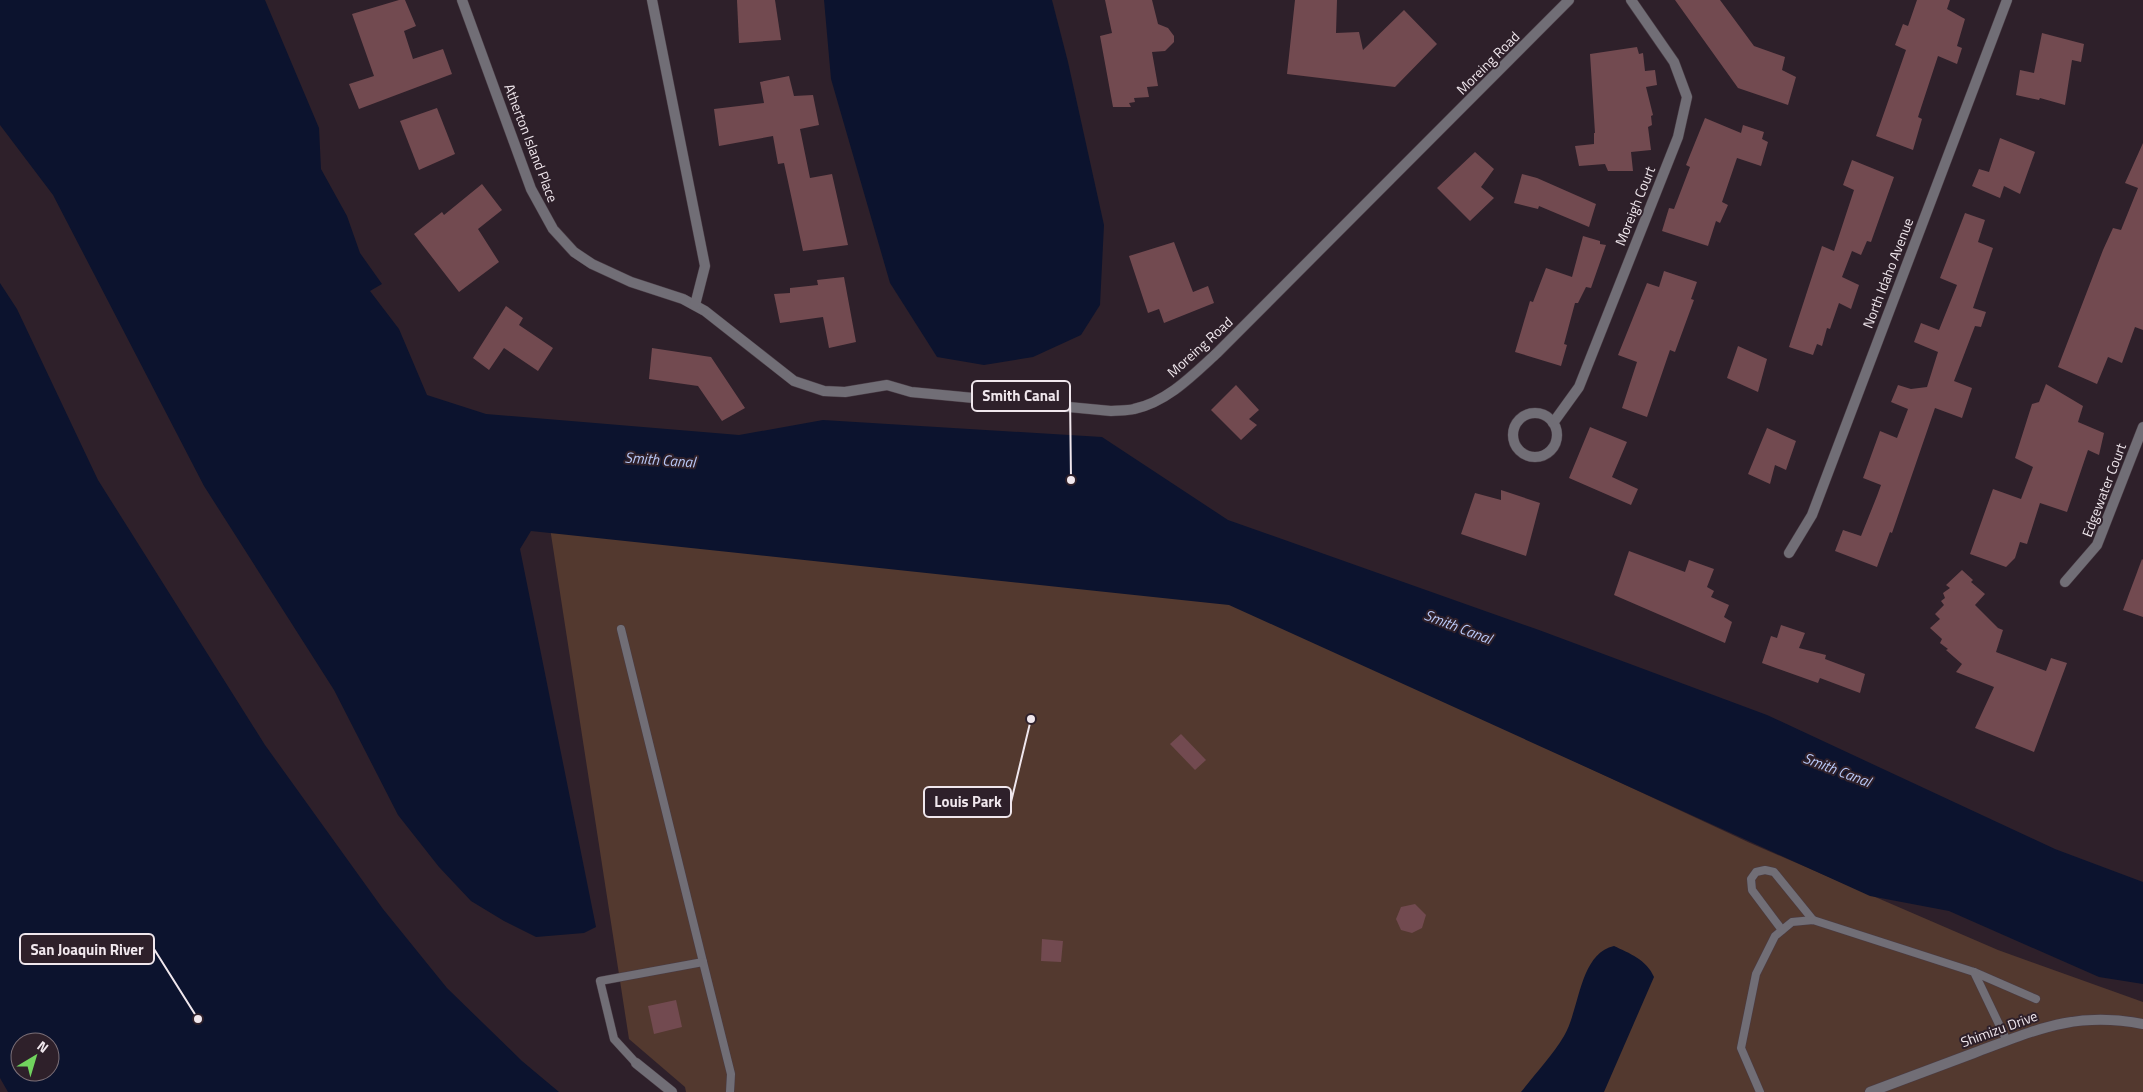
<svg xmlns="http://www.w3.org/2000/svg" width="2143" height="1092" font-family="'Titillium Web',sans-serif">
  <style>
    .green { fill: #53392f }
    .water { fill: #0c132e; fill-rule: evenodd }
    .building { fill: #724a50 }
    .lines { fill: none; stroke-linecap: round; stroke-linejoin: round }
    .lane-casing { stroke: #493c45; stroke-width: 9 }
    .street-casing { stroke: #493c45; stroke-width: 11 }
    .lane { stroke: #716e76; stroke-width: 8 }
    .street { stroke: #716e76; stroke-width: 10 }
    .labels { text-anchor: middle; stroke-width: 4; stroke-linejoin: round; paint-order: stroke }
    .street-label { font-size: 14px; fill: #f0e7ed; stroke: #2e202a }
    .water-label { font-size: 15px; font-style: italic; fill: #b9c8f7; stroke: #2e202a }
    .leader { fill: none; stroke: #f0e7ed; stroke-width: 2 }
    .callout-dot { fill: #f0e7ed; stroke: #2e202a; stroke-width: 2 }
    .callout { fill: #2e202a; stroke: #f0e7ed; stroke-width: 2 }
    .callout-label { font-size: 15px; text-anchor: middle; font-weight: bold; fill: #f0e7ed }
  </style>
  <rect width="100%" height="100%" fill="#2e202a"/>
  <polygon class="green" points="548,515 1217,595 1750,843 1998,950 2143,1002 2143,1092 686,1092 685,1087 629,1039"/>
  <g class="water">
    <polygon points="0,0 265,0 319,128 321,169 347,216 360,253 382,284 370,291 399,329 427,395 486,414 739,435 823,420 1102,437 1228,520 1539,630 1767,715 2055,849 2143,882 2143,984 2099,977 1949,911 1870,896 1229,605 531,531 520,549 596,927 584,933 536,937 504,921 471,901 439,867 398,815 334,690 204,486 53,195 0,125"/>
    <polygon points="824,0 1052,0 1068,62 1104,225 1100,305 1081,335 1033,357 984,365 937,357 890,283 831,79"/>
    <path d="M0 283 17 309 98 480 265 745 383 909 447 988 522 1061 559 1092H8L0 1078ZM20 1042H50V1072H20Z"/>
    <path d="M1614 946C1629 953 1647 960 1654 977L1604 1092H1521C1535 1074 1552 1056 1564 1036 1580 1009 1579 954 1614 946Z"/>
  </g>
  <g class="building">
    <polygon points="399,0 405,0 416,26 404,31 413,59 443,49 452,74 359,109 349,84 374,76 352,14"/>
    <polygon points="737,0 775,0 781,40 739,43"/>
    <polygon points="1105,0 1152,0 1158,24 1168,28 1174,36 1174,42 1165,51 1152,52 1158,86 1147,87 1149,97 1134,98 1135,102 1129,103 1131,107 1113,107 1100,36 1112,33"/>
    <polygon points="1295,0 1337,0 1336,33 1359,32 1363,50 1404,10 1437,44 1395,87 1287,74"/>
    <polygon points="1675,0 1720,0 1754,46 1785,57 1782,70 1796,77 1788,105 1738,88"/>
    <polygon points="1917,0 1950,0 1947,9 1965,19 1957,46 1962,48 1957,64 1938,56 1918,117 1922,119 1913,150 1876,136 1906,50 1895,45 1903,24 1908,26"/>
    <polygon points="2042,33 2084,44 2081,62 2072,60 2065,105 2040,98 2039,100 2016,95 2020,70 2034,73"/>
    <polygon points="1637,47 1639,54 1643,53 1645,71 1655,70 1657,85 1646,87 1653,115 1651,116 1652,125 1648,127 1651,150 1631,152 1633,171 1608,171 1605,164 1579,166 1575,146 1594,144 1594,133 1595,133 1590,54"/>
    <polygon points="789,76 794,96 813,95 819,125 800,129 810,178 832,174 848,245 803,251 784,163 778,164 773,136 719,146 714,109 764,103 760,82"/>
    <polygon points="437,108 455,154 419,170 400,121"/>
    <polygon points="1705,118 1741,133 1743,125 1764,132 1762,139 1768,142 1761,166 1737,158 1722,202 1728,205 1720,223 1716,221 1708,246 1662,231 1669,208 1674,209 1690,167 1686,165"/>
    <polygon points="2000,138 2035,152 2020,194 2004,186 2000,198 1972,186 1979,169 1989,172"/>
    <polygon points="2143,143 2143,330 2135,327 2122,363 2108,357 2097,384 2058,367 2103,250 2113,228 2121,230 2138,188 2125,183"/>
    <polygon points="1475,152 1494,169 1481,187 1494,198 1470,221 1437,188"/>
    <polygon points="1852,160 1894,177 1871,242 1867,241 1861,255 1852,251 1842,277 1859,285 1851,309 1839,303 1830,329 1827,328 1822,346 1817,344 1813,355 1789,347 1822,246 1834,251 1854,190 1843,185"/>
    <polygon points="1522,174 1537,178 1596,204 1589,227 1539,206 1538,209 1514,203"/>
    <polygon points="482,184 502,210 478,229 499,262 459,292 414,234 442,212 444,215"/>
    <polygon points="1965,213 1985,220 1978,242 1993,248 1973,308 1986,312 1981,327 1975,326 1954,381 1972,388 1962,418 1935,408 1892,533 1890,532 1877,567 1835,551 1843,530 1861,536 1877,496 1881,485 1863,478 1880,431 1897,438 1908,409 1891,402 1898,385 1911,389 1927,387 1938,352 1914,342 1921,323 1939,330 1957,285 1940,278"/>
    <polygon points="1583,236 1600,241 1600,244 1606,245 1591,288 1586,287 1578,303 1575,303 1564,344 1567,345 1561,366 1515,352 1530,301 1533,302 1546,268 1572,277"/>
    <polygon points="1174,242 1193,292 1208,286 1214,303 1164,323 1159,309 1148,313 1129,256"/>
    <polygon points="1664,271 1697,282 1691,299 1694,300 1675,352 1670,350 1647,417 1622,408 1637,362 1618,355 1647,283 1659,287"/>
    <polygon points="844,277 856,342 829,348 823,317 780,323 774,294 790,293 790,288 818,285 817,280"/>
    <polygon points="506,306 523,318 519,325 553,348 538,371 504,348 489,370 473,358"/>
    <polygon points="1738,346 1767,359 1758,392 1727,378"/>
    <polygon points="652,348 711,357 745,408 722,421 698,386 649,379"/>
    <polygon points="2046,384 2083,406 2078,422 2104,433 2099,455 2088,450 2067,512 2040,503 2027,544 2020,542 2015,558 2006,567 1970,554 1993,489 2021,499 2033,467 2015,458 2032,404 2039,402"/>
    <polygon points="1236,385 1259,410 1249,419 1257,425 1241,440 1211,410"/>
    <polygon points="1590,427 1627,442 1612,477 1638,489 1631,505 1569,478"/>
    <polygon points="1767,428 1796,441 1786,470 1775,465 1770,484 1748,474"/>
    <polygon points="1501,490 1540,503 1526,556 1461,534 1475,493 1501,500"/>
    <polygon points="1629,551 1685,572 1689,560 1714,569 1707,587 1714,591 1711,597 1729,605 1724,617 1732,622 1725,643 1614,595"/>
    <polygon points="2142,559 2143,560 2143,617 2123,610"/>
    <polygon points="1962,570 1973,580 1971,582 1985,594 1975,605 1998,628 2003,630 1996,652 2046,671 2051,658 2067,663 2034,752 1975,728 1994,687 1956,672 1962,664 1946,650 1948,649 1940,643 1942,639 1930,628 1940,619 1935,614 1944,605 1941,601 1945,598 1943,593 1950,588 1946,585"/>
    <polygon points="1781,625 1805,633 1799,648 1826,655 1825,659 1865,674 1860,693 1820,678 1818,683 1762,663 1771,636 1777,638"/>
    <polygon points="1181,734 1206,760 1195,770 1170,744"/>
    <polygon points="1415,904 1426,915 1422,928 1412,933 1401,930 1396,919 1401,907"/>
    <polygon points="1042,939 1063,941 1061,962 1041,961"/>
    <polygon points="676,1000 682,1027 654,1034 648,1006"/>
  </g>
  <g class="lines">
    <g class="lane-casing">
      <g id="lane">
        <polyline points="621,629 703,962"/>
        <polyline points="1782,930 1752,890 1751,879 1756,872 1765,870 1774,872 1813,920"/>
        <polyline points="1974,972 2036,999"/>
        <polyline points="636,1063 614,1039 600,981 703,962 731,1074 730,1092"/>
        <polyline points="1760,1092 1741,1048 1756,974 1775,936 1792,922 1813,920 1974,972 2007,1041"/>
      </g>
    </g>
    <g class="street-casing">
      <g id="street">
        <path d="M462 0 531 189 553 229 574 252 592 264 631 282 683 299 705 311 794 381 824 391 845 392 887 385 911 392 1111 411C1119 410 1127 411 1134 409 1167 402 1193 375 1217 353L1569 0"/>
        <polyline points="652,0 705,266 695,305"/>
        <circle cx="1535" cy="435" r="22"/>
        <polyline points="1553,423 1579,387 1678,137 1687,97 1674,62 1631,0"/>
        <polyline points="1789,553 1812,515 2007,0"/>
        <polyline points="2065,582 2097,545 2143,427"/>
        <polyline points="636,1063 672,1092"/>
        <path d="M1870 1092C1904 1079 1939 1066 1974 1053 2036 1030 2074 1011 2143 1024"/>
      </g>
    </g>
    <use href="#lane" class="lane"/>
    <use href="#street" class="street"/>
  </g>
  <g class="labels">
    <g class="street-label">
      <text transform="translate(1488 63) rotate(-45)" y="5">Moreing Road</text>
      <text transform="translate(531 143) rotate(69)" y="5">Atherton Island Place</text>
      <text transform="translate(1635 206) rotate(-68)" y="5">Moreigh Court</text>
      <text transform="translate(1888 273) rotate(-69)" y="5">North Idaho Avenue</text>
      <text transform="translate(1200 347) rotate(-42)" y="5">Moreing Road</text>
      <text transform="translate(2104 490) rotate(-69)" y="5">Edgewater Court</text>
      <text transform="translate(1999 1029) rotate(-20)" y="5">Shimizu Drive</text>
    </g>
    <g class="water-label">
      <text transform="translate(660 460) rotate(4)" y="5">Smith Canal</text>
      <text transform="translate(1458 627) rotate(21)" y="5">Smith Canal</text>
      <text transform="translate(1837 770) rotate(21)" y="5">Smith Canal</text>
    </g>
  </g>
  <path class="leader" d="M1071 480L1070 396M1031 719L1011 802M198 1019L154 949"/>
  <g class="callout-dot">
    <circle cx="1071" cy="480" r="5"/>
    <circle cx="1031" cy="719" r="5"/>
    <circle cx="198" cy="1019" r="5"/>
  </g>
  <g class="callout">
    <rect x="972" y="381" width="98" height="30" rx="5"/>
    <rect x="924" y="787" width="87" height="30" rx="5"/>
    <rect x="20" y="934" width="134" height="30" rx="5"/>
  </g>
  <g class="callout-label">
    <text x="1021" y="401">Smith Canal</text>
    <text x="968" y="807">Louis Park</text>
    <text x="87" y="955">San Joaquin River</text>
  </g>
  <g transform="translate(35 1057) rotate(38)"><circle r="24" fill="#2e202a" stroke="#7c7078"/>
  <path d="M0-4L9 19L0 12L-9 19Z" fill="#71d35e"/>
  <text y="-8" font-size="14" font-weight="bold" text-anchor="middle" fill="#f0e7ed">N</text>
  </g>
</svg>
